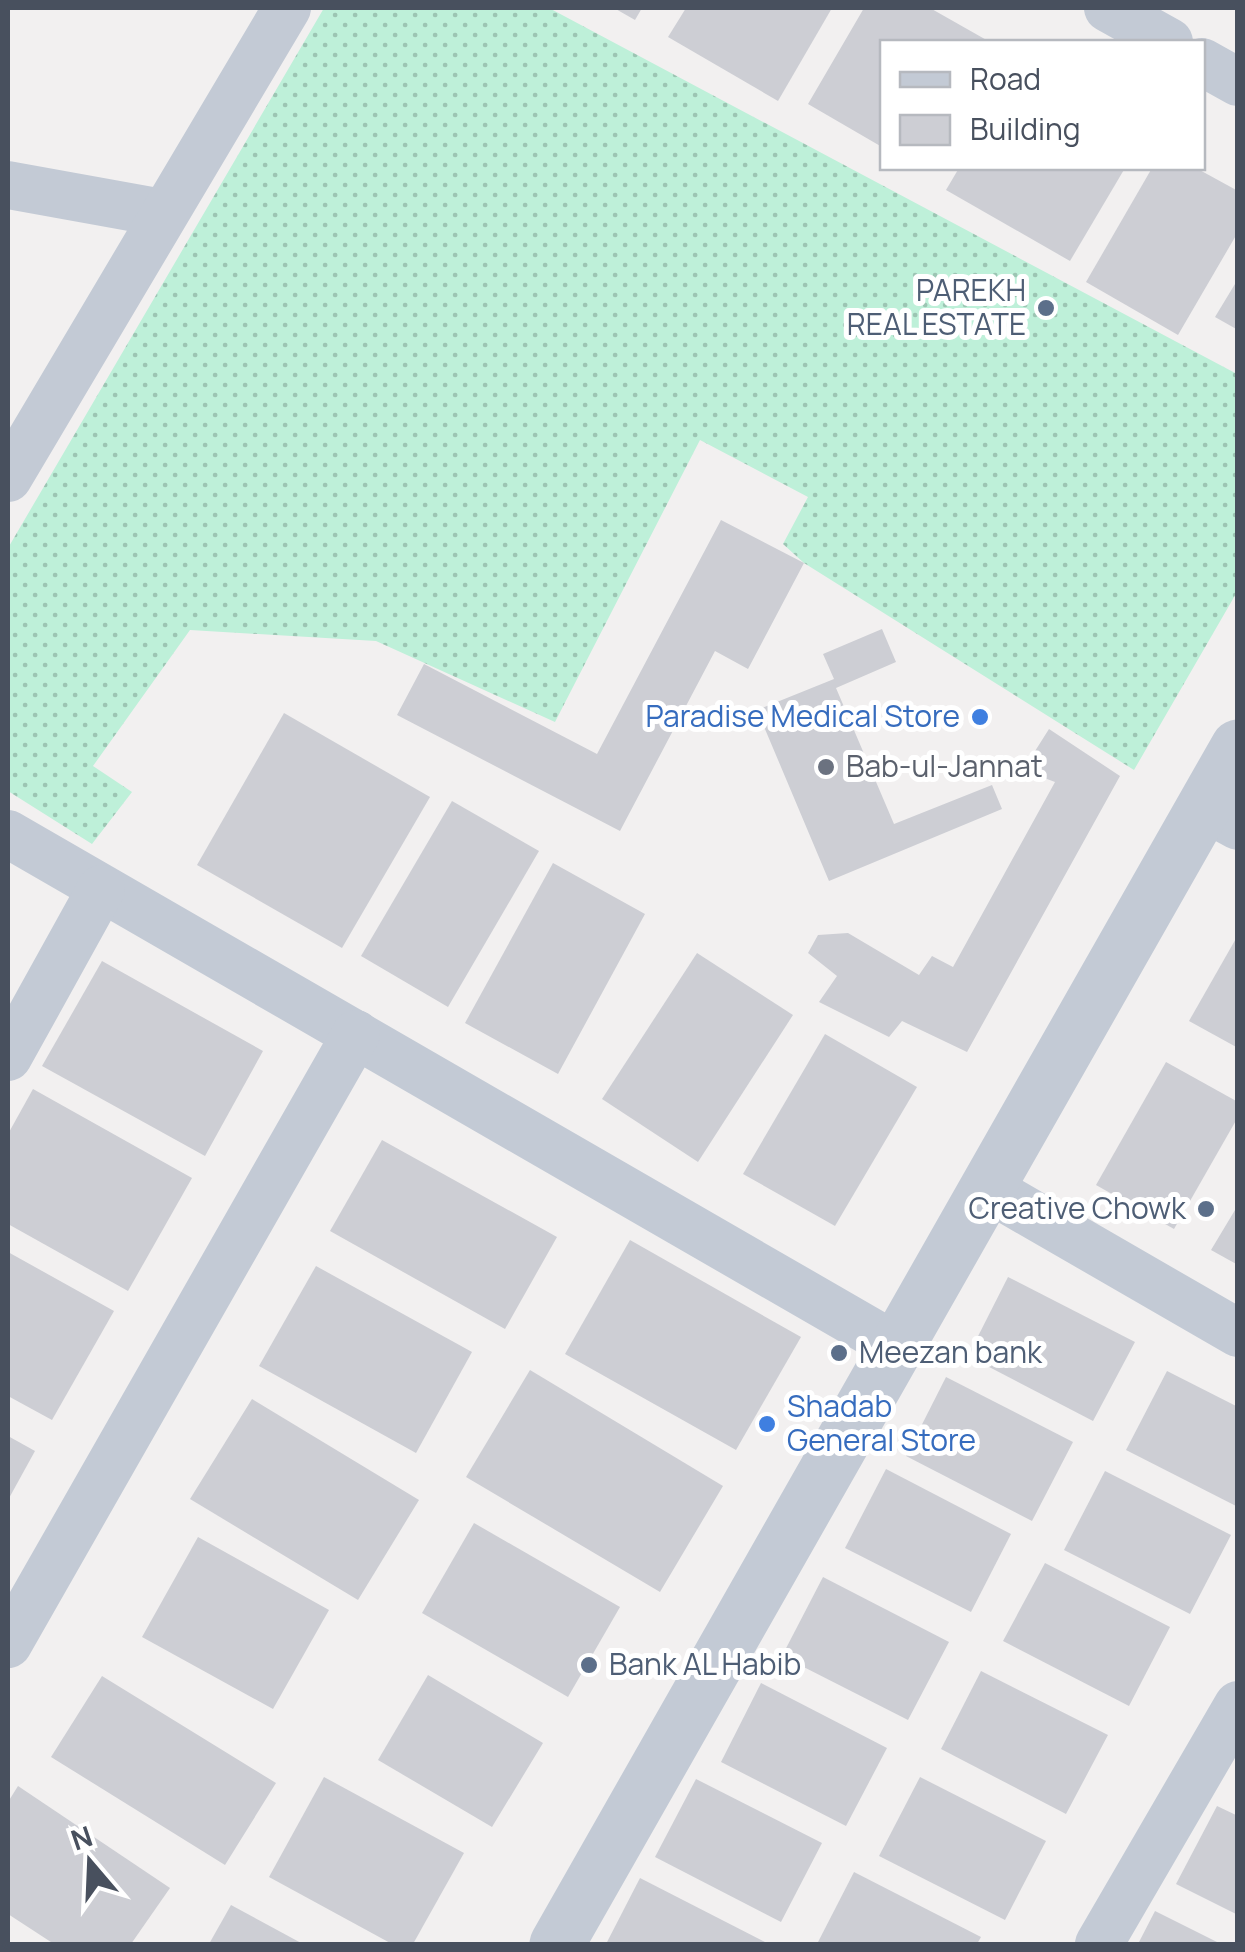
<svg xmlns="http://www.w3.org/2000/svg" width="1245" height="1952" font-family="Manrope,sans-serif">
  <style>
    .grass { fill: url(#grass-dots) }
    .building { fill: #cdced4 }
    .lines { fill: none; stroke-linecap: round; stroke-linejoin: round }
    .minor { stroke: #c3cad5; stroke-width: 48 }
    .tertiary { stroke: #c3cad5; stroke-width: 55 }
    .service-dot { fill: #5c6f8a; stroke: #fff; stroke-width: 4 }
    .shop-dot { fill: #3f7fe0; stroke: #fff; stroke-width: 4 }
    .worship-dot { fill: #6b7280; stroke: #fff; stroke-width: 4 }
    .labels { text-anchor: middle; stroke-width: 10; stroke-linejoin: round; paint-order: stroke }
    .service-label { font-size: 30px; fill: #4e5e75; stroke: #fff; text-anchor: end }
    .shop-label { font-size: 30px; fill: #366cbe; stroke: #fff; text-anchor: end }
    .worship-label { font-size: 30px; fill: #5b616d; stroke: #fff; text-anchor: start }
  </style>
  <defs>
    <pattern id="grass-dots" width="8" height="8" patternUnits="userSpaceOnUse" patternTransform="scale(2.5)"><rect width="8" height="8" fill="#bef0d9"/><path d="M2 2h.1M6 6h.1" fill="none" stroke="#9cc5b3" stroke-width="1.8" stroke-linecap="round"/></pattern>
  </defs>
  <rect width="100%" height="100%" fill="#f2f0f0"/>
  <polygon class="grass" points="324,8 549,8 1237,374 1237,592 1134,770 804,563 783,544 808,497 700,440 555,722 376,641 190,630 93,766 132,792 92,844 8,791 8,548"/>
  <g class="building">
    <polygon points="614,8 642,8 635,20"/>
    <polygon points="686,8 832,8 778,101 668,37"/>
    <polygon points="864,8 930,8 990,42 882,42 882,147 808,104"/>
    <polygon points="959,168 1125,168 1070,261 946,190"/>
    <polygon points="1152,168 1196,168 1238,191 1238,232 1178,335 1086,282"/>
    <polygon points="1238,279 1238,330 1215,317"/>
    <polygon points="721,520 804,563 748,669 715,651 620,831 397,715 424,664 597,754"/>
    <polygon points="882,629 896,662 836,688 894,824 992,785 1002,809 829,881 757,710 834,679 823,654"/>
    <polygon points="284,713 430,797 342,948 197,865"/>
    <polygon points="1049,729 1120,776 967,1052 902,1021 889,1037 819,1002 837,976 808,953 818,935 848,933 919,975 932,956 953,967 1055,782 1023,770"/>
    <polygon points="452,801 539,851 448,1007 361,956"/>
    <polygon points="553,863 645,914 558,1074 465,1023"/>
    <polygon points="1238,935 1238,1048 1189,1021"/>
    <polygon points="697,953 793,1015 698,1162 602,1099"/>
    <polygon points="102,961 263,1051 205,1156 42,1066"/>
    <polygon points="825,1034 917,1087 835,1226 743,1174"/>
    <polygon points="1166,1062 1238,1102 1238,1117 1174,1229 1096,1185"/>
    <polygon points="33,1089 192,1178 128,1291 8,1224 8,1134"/>
    <polygon points="382,1140 557,1237 505,1329 330,1231"/>
    <polygon points="1238,1205 1238,1265 1211,1250"/>
    <polygon points="630,1240 801,1337 736,1450 565,1354"/>
    <polygon points="8,1252 114,1311 52,1420 8,1396"/>
    <polygon points="316,1266 472,1352 416,1453 259,1366"/>
    <polygon points="1008,1277 1135,1342 1093,1421 968,1356"/>
    <polygon points="530,1370 723,1486 660,1592 466,1477"/>
    <polygon points="1167,1371 1238,1407 1238,1507 1126,1450"/>
    <polygon points="946,1377 1073,1442 1032,1521 906,1456"/>
    <polygon points="252,1399 419,1500 358,1600 190,1499"/>
    <polygon points="8,1436 35,1451 8,1500"/>
    <polygon points="886,1469 1011,1534 971,1612 845,1548"/>
    <polygon points="1105,1471 1231,1535 1190,1614 1064,1550"/>
    <polygon points="474,1523 620,1607 568,1697 422,1613"/>
    <polygon points="198,1537 329,1610 273,1709 142,1637"/>
    <polygon points="1045,1563 1170,1627 1129,1706 1003,1641"/>
    <polygon points="823,1577 949,1642 908,1720 782,1656"/>
    <polygon points="981,1671 1108,1735 1066,1814 941,1749"/>
    <polygon points="428,1675 543,1743 492,1827 378,1760"/>
    <polygon points="102,1676 276,1783 225,1865 51,1757"/>
    <polygon points="761,1683 887,1748 846,1826 721,1762"/>
    <polygon points="324,1777 464,1853 413,1944 392,1944 269,1877"/>
    <polygon points="920,1777 1046,1841 1005,1920 879,1856"/>
    <polygon points="696,1779 822,1843 781,1922 655,1857"/>
    <polygon points="18,1786 170,1888 131,1944 54,1944 8,1914 8,1802"/>
    <polygon points="1217,1806 1238,1816 1238,1915 1176,1884"/>
    <polygon points="854,1872 981,1937 977,1944 817,1944"/>
    <polygon points="640,1878 769,1944 606,1944"/>
    <polygon points="231,1905 303,1944 209,1944"/>
    <polygon points="1155,1911 1221,1944 1138,1944"/>
  </g>
  <g class="lines">
    <g class="minor">
      <polyline points="1108,8 1169,42"/>
      <polyline points="1202,62 1238,82"/>
      <polyline points="8,185 163,213"/>
      <polyline points="8,478 287,8"/>
      <polyline points="1203,807 1238,826"/>
      <polyline points="8,834 897,1347"/>
      <polyline points="8,1057 101,889"/>
      <polyline points="987,1188 1238,1333"/>
      <polyline points="8,1644 356,1034"/>
      <polyline points="1099,1944 1238,1705"/>
    </g>
    <polyline class="tertiary" points="557,1944 1238,747"/>
  </g>
  <g class="service-dot">
    <circle cx="1046" cy="308" r="10"/>
    <circle cx="1206" cy="1209" r="10"/>
    <circle cx="839" cy="1353" r="10"/>
    <circle cx="589" cy="1665" r="10"/>
  </g>
  <g class="shop-dot">
    <circle cx="980" cy="717" r="10"/>
    <circle cx="767" cy="1424" r="10"/>
  </g>
  <circle class="worship-dot" cx="826" cy="767" r="10"/>
  <g class="labels">
    <g class="service-label">
      <text x="1026" y="301">PAREKH<tspan x="1026" dy="34">REAL ESTATE</tspan></text>
      <text x="1186" y="1219">Creative Chowk</text>
      <text x="859" y="1363" text-anchor="start">Meezan bank</text>
      <text x="609" y="1675" text-anchor="start">Bank AL Habib</text>
    </g>
    <g class="shop-label">
      <text x="960" y="727">Paradise Medical Store</text>
      <text x="787" y="1417" text-anchor="start">Shadab<tspan x="787" dy="34">General Store</tspan></text>
    </g>
    <g class="worship-label">
      <text x="846" y="777">Bab-ul-Jannat</text>
    </g>
  </g>
  <rect width="1245" height="1952" fill="none" stroke="#48505e" stroke-width="20"/>
  <rect x="880" y="40" width="325" height="130" fill="#ffffff" stroke="#b6b9bf" stroke-width="2.5"/>
  <rect x="900" y="72" width="50" height="15" fill="#c3cad5" stroke="#b6b9bf" stroke-width="2.5"/>
  <text x="970" y="90" font-size="30" fill="#48505e">Road</text>
  <rect x="900" y="115" width="50" height="30" fill="#cdced4" stroke="#b6b9bf" stroke-width="2.5"/>
  <text x="970" y="140" font-size="30" fill="#48505e">Building</text>
  <g transform="translate(90 1862) rotate(341)" stroke="#ffffff" stroke-width="8" paint-order="stroke">
  <path d="M0-8L18 38L0 25L-18 38Z" fill="#48505e"/>
  <text y="-15" font-size="28" font-weight="bold" text-anchor="middle" fill="#48505e">N</text>
  </g>
</svg>
